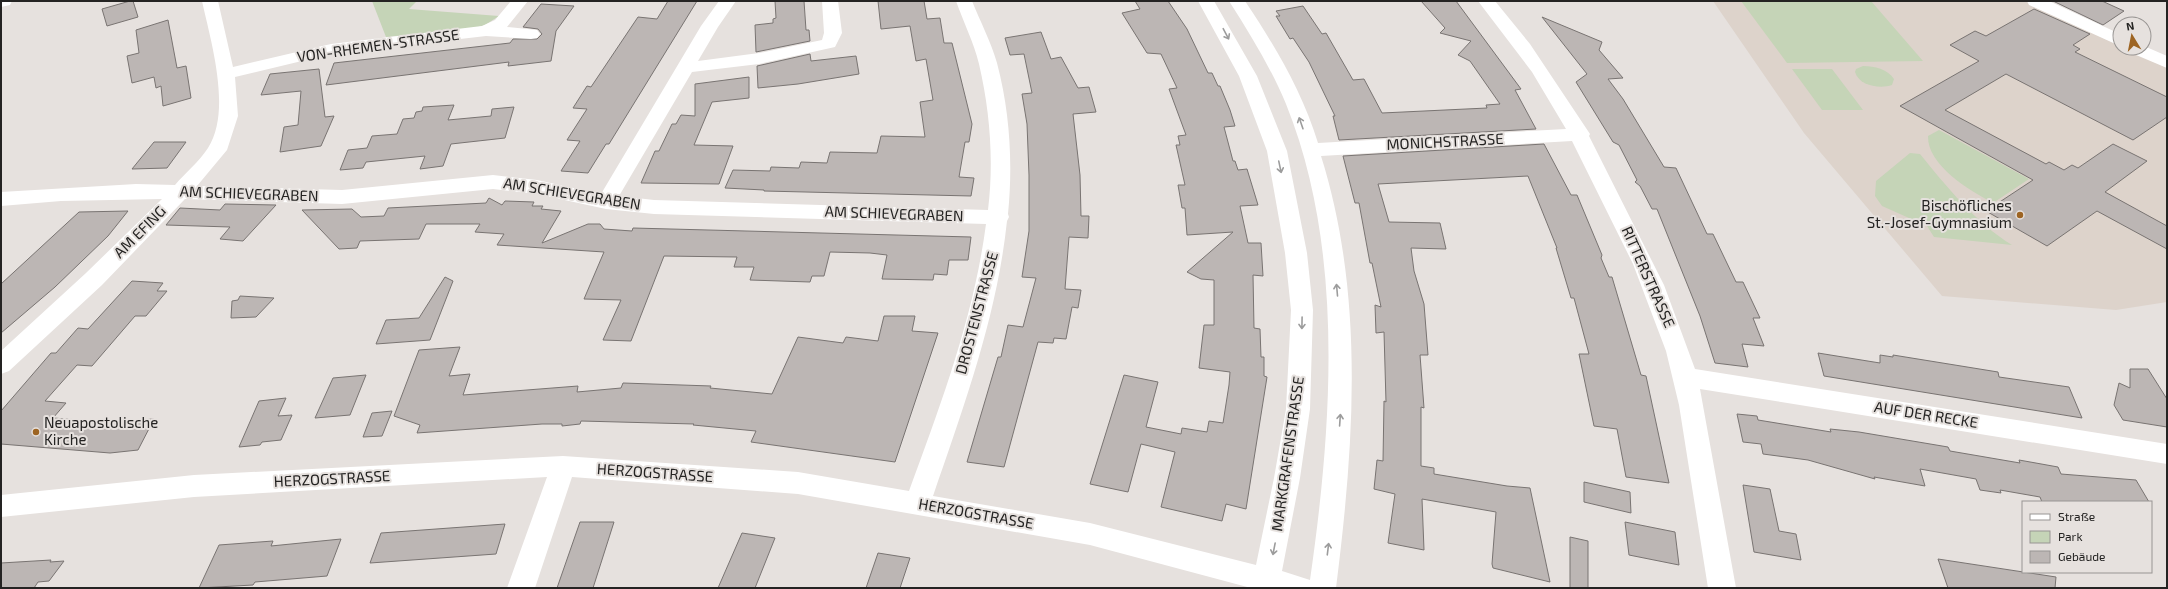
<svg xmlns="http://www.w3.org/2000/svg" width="2168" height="589" font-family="'Exo 2',sans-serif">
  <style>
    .built { fill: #ddd3cb }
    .green { fill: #c5d4b7 }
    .building { fill: #bcb6b4; stroke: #797472 }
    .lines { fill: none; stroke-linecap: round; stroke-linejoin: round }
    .minor { fill: #fff; fill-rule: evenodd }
    .oneway { stroke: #9c9c9c }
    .poi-dot { fill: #9d6422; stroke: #e6e1de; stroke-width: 1.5 }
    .labels { text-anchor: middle; stroke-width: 4; stroke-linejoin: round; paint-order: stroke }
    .street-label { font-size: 15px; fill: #242322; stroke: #e6e1de }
    .poi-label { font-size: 15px; fill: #242322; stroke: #e6e1de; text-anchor: end }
  </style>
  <rect width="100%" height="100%" fill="#e6e1de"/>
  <polygon class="built" points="1713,1 2025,1 2120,46 2120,48 2124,48 2167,68 2167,302 2116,310 1942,296 1804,133"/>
  <g class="green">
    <polygon points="372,1 417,1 409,9 499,16 485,25 475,28 386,37"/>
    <polygon points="1741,1 1871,1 1923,61 1787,63"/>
    <path d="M1863 66C1875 66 1887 69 1894 79L1892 85C1880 89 1859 86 1855 72L1856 69Z"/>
    <polygon points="1792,69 1832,69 1863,110 1822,110"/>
    <path d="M1939 130 2029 179 1993 203C1970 191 1927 165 1928 136Z"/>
    <path d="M1910 153 1920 154C1946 186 1976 223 2012 245L1934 237 1927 226 1882 206 1875 196 1876 181Z"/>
  </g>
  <g class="building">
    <polygon points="130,1 133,1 138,17 107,26 102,9"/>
    <polygon points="668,1 697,1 609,144 606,144 588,173 561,171 580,141 567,140 587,109 573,108 587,86 591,87 638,17 657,19"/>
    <polygon points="775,1 804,1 806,30 809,30 810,41 756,52 755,25 773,23 773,19 776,18"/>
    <polygon points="878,1 924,1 927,19 940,18 944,43 952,43 972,124 969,142 965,142 959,177 974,178 971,196 764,191 764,190 725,188 733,170 770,171 771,167 799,168 801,162 827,163 830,152 877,153 881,136 925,137 920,102 933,100 926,59 916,61 910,26 881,29"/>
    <polygon points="1135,1 1168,1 1187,29 1208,73 1212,73 1218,86 1220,86 1230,110 1235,126 1224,127 1233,161 1235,161 1238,170 1247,169 1258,205 1240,206 1248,243 1261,243 1263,276 1253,275 1254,328 1260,329 1261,357 1264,357 1264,376 1267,377 1246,509 1226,504 1222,521 1161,507 1175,452 1141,444 1128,492 1090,484 1124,375 1158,382 1146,427 1181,434 1182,428 1207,432 1209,421 1223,423 1229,385 1230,372 1199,368 1204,325 1214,325 1214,280 1201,279 1187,272 1233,232 1187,235 1185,208 1182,208 1178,185 1185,185 1176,145 1180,145 1178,136 1186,135 1169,89 1177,88 1161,54 1147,53 1122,13 1140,9"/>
    <polygon points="1421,1 1456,1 1521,89 1515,90 1536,129 1339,140 1333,116 1335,116 1309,62 1293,38 1290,39 1276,16 1280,16 1276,11 1303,6 1322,34 1326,33 1353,80 1364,79 1382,113 1487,108 1486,105 1500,104 1470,61 1458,55 1471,41 1440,33 1445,28"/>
    <polygon points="2053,1 2102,1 2124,11 2103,25"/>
    <polygon points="541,4 574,6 556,31 551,61 508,66 509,62 326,85 334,63 510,43 513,39 537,39 542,34 538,29 523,27"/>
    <polygon points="2034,9 2090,34 2073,45 2080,49 2075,52 2167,97 2167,117 2133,140 2006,74 1945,110 2046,164 2049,162 2064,170 2072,165 2078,168 2113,144 2147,161 2105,192 2167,226 2167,249 2097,211 2047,246 1986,211 2033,180 1900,106 1979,61 1950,45 1975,31 1986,36"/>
    <polygon points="1542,17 1602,42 1599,50 1623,78 1608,79 1623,99 1664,167 1676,168 1707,234 1713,234 1736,282 1743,282 1760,318 1753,318 1764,346 1742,344 1748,367 1715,363 1700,316 1657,209 1652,209 1640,186 1635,182 1637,180 1619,145 1613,142 1576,82 1587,74"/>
    <polygon points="168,20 177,68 186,66 191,98 163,106 161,86 156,88 154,77 132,83 127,56 139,53 136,30"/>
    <polygon points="1041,32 1051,59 1061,57 1078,88 1089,87 1096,112 1073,114 1080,175 1081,216 1089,216 1088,238 1069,237 1065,289 1081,290 1078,308 1072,307 1066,339 1054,338 1053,343 1038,342 1004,467 967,462 998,357 1001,357 1008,325 1023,327 1036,278 1022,277 1029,231 1029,175 1027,124 1022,94 1032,93 1024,54 1010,55 1005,38"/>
    <polygon points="810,54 811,61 856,56 859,74 798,84 758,88 757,66"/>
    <polygon points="319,69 325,117 334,116 321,146 280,152 284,127 298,125 301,91 261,95 270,74"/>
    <polygon points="749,77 749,98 712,102 694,145 733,146 719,184 641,183 655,151 659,151 672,124 676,124 681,115 695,116 695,84"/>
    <polygon points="454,105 448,120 491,116 492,109 514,107 505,138 451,144 443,166 420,169 425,156 366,162 363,168 340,170 348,150 367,148 372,136 397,134 403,119 414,118 416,112 422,111 423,107"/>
    <polygon points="154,142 186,142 167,168 132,169"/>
    <polygon points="1544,144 1571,195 1577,195 1602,255 1601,258 1609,277 1612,277 1641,375 1646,376 1669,483 1626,477 1617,429 1594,426 1579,354 1589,354 1574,298 1571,298 1556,248 1557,248 1528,176 1378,184 1389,222 1440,223 1446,249 1411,248 1414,271 1424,304 1428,355 1420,355 1424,408 1421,407 1421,466 1434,468 1434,474 1507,486 1530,488 1550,582 1493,568 1492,564 1496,512 1422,499 1424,550 1388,543 1395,494 1374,489 1377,460 1383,461 1384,401 1386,402 1384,332 1376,333 1375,305 1381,307 1372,263 1370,263 1359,203 1355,203 1343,156"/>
    <polygon points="489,198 502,205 505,201 534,202 532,206 543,206 541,209 561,211 542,243 588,224 600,224 604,229 632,231 633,228 971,237 968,260 949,260 947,275 934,274 933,280 882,279 887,255 870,253 830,252 824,276 812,276 810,282 750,280 754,267 734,267 737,257 664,256 631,341 603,340 621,300 584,299 604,252 497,245 504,234 475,232 480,224 426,224 419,239 360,241 357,248 339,249 302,210 352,209 361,217 384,216 388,208 486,203"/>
    <polygon points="225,204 276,205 243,241 220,239 230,227 166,225 180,208 220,210"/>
    <polygon points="128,211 108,236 55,287 1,333 1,284 79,212"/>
    <polygon points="445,277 453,281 430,340 376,344 386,320 419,318"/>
    <polygon points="132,281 163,283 157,291 167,291 146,316 135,316 92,366 77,365 45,401 66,403 53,418 104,422 154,419 138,450 110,453 1,444 1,411 51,353 56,353 78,328 88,329"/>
    <polygon points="240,296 274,298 256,317 231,318 232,301 238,300"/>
    <polygon points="884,316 915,316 912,331 938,333 895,462 751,442 756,431 693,425 694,424 581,421 580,424 562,426 562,424 542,424 417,433 420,425 394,416 419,350 460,347 449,376 470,374 463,395 578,386 577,392 621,388 623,383 711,386 710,388 772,394 798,337 843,343 846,337 878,341"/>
    <polygon points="1818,353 1880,363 1880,355 1893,357 1893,355 1998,372 1999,377 2069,387 2082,418 1824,376"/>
    <polygon points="2130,369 2148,369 2167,399 2167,427 2123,420 2114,405 2119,383 2130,388"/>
    <polygon points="366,375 350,415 315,418 333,378"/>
    <polygon points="286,398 278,416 292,415 281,440 262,442 260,445 239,447 259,401"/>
    <polygon points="392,411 382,436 363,437 372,413"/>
    <polygon points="1737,414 1757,416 1758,420 1831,432 1830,429 1859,432 1948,447 1950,451 2020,463 2019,460 2058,467 2061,474 2136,480 2149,502 2042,502 2040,497 2000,490 2001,493 1980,490 1976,479 1920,469 1925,486 1874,477 1875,479 1808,460 1763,454 1761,444 1743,442"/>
    <polygon points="1584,482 1630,492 1631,513 1584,502"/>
    <polygon points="1743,485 1770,489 1779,531 1796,534 1801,560 1754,552"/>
    <polygon points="580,522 614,522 593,588 557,588"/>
    <polygon points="1625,522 1675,532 1679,565 1629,555"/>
    <polygon points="505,524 496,554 370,563 381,533"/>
    <polygon points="742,533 775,538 755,588 718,588"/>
    <polygon points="1570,537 1588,541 1588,588 1570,588"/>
    <polygon points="341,539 327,576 255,582 253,585 199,588 219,545 273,541 271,546"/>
    <polygon points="878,553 910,558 900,588 866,588"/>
    <polygon points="1938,559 2056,577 2055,588 1948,588"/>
    <polygon points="51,560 50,562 64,561 49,581 38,582 34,588 1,588 1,563"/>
  </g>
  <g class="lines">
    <g class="minor">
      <polygon points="1,1 12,1 10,5 1,7"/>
      <path d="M202 1H218L233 67 331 44 482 26 495 20 511 1H528L507 27 537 30 540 34 537 38 531 39 486 36 331 54 235 77 238 116 227 150 197 186 342 190 493 175 537 180 601 194 701 26 719 1H736L718 27 698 61 759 53 822 40 824 33 822 1H838L842 33 835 47 759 64 692 72 619 196 654 200 988 210C994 161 990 111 979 64 974 43 963 21 956 1H972C980 21 991 42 997 63 1010 112 1013 164 1008 214L1009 217 1007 221C997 316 964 406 933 496L1090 523 1256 565 1274 478 1286 409 1291 310 1285 253 1267 151 1239 76 1198 1H1214L1257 76 1287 151 1307 253 1313 310 1310 409 1300 478 1282 571 1310 580C1332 427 1345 250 1286 104 1271 68 1250 34 1229 1H1245C1275 46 1302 91 1318 143L1566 129 1532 72 1478 1H1495L1530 44 1590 134 1589 136 1664 285 1695 369 2167 444V464L1700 389 1736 588H1708L1679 405 1666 351 1633 264 1572 141 1321 156C1365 296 1354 445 1336 588H1251L1090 545 798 494 572 477 535 588H507L547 477 194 497 1 517V495L194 475 563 456 798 472 909 491C941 404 974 316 986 224L654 214 606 209 537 194 493 189 342 204 185 199 102 285 9 371 1 374V351L86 273 162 199 61 201 1 206V192L136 184 175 185C185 173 199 162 208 148 232 111 211 42 202 1Z"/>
      <polygon points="2027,1 2049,1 2120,34 2120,46 2029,5"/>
      <polygon points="2144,46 2167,56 2167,68 2129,52 2126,48 2144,48"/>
    </g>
  </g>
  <defs><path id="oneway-shaft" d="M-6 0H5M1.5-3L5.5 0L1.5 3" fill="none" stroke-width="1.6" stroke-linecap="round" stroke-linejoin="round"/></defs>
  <g class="oneway">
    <use href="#oneway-shaft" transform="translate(1226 34) rotate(62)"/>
    <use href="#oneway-shaft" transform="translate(1301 123) rotate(-109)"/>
    <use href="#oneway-shaft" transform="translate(1280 167) rotate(78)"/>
    <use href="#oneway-shaft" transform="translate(1337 290) rotate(-95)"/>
    <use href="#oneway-shaft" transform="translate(1302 323) rotate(91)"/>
    <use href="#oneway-shaft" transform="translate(1340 420) rotate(-86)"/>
    <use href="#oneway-shaft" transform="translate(1274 549) rotate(101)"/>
    <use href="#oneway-shaft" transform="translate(1328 549) rotate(-83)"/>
  </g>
  <g class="poi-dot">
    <circle cx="2020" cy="215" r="4"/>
    <circle cx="36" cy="432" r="4"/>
  </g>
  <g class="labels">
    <g class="street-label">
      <text transform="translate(378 46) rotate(-8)" y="5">VON-RHEMEN-STRASSE</text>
      <text transform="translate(1445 142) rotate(-3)" y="5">MONICHSTRASSE</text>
      <text transform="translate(249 194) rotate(2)" y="5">AM SCHIEVEGRABEN</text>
      <text transform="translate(572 194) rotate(9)" y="5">AM SCHIEVEGRABEN</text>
      <text transform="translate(894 214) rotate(2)" y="5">AM SCHIEVEGRABEN</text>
      <text transform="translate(140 232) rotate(-45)" y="5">AM EFING</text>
      <text transform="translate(1648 277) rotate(66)" y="5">RITTERSTRASSE</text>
      <text transform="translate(977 313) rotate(-75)" y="5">DROSTENSTRASSE</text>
      <text transform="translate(1926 415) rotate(9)" y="5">AUF DER RECKE</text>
      <text transform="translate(1288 454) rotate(-82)" y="5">MARKGRAFENSTRASSE</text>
      <text transform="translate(655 473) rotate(4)" y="5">HERZOGSTRASSE</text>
      <text transform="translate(332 479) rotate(-3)" y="5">HERZOGSTRASSE</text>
      <text transform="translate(976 514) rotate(10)" y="5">HERZOGSTRASSE</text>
    </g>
    <g class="poi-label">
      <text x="2012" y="211">Bischöfliches<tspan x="2012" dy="17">St.-Josef-Gymnasium</tspan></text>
      <text x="44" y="428" text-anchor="start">Neuapostolische<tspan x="44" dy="17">Kirche</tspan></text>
    </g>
  </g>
  <rect width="2168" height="589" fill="none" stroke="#242322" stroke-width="4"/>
  <rect x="2022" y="501" width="130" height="72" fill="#e6e1de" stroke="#989593"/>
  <rect x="2030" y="514" width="20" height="6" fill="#ffffff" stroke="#989593"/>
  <text x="2058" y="521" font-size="12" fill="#242322">Straße</text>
  <rect x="2030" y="531" width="20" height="12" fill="#c5d4b7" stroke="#989593"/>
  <text x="2058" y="541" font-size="12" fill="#242322">Park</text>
  <rect x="2030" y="551" width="20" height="12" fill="#bcb6b4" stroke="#989593"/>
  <text x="2058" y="561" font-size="12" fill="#242322">Gebäude</text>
  <g transform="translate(2132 36) rotate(350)"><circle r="19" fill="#e6e1de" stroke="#989593"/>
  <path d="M0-3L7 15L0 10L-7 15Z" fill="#9d6422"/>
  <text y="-6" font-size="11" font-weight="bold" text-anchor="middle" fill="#242322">N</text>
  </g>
</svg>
